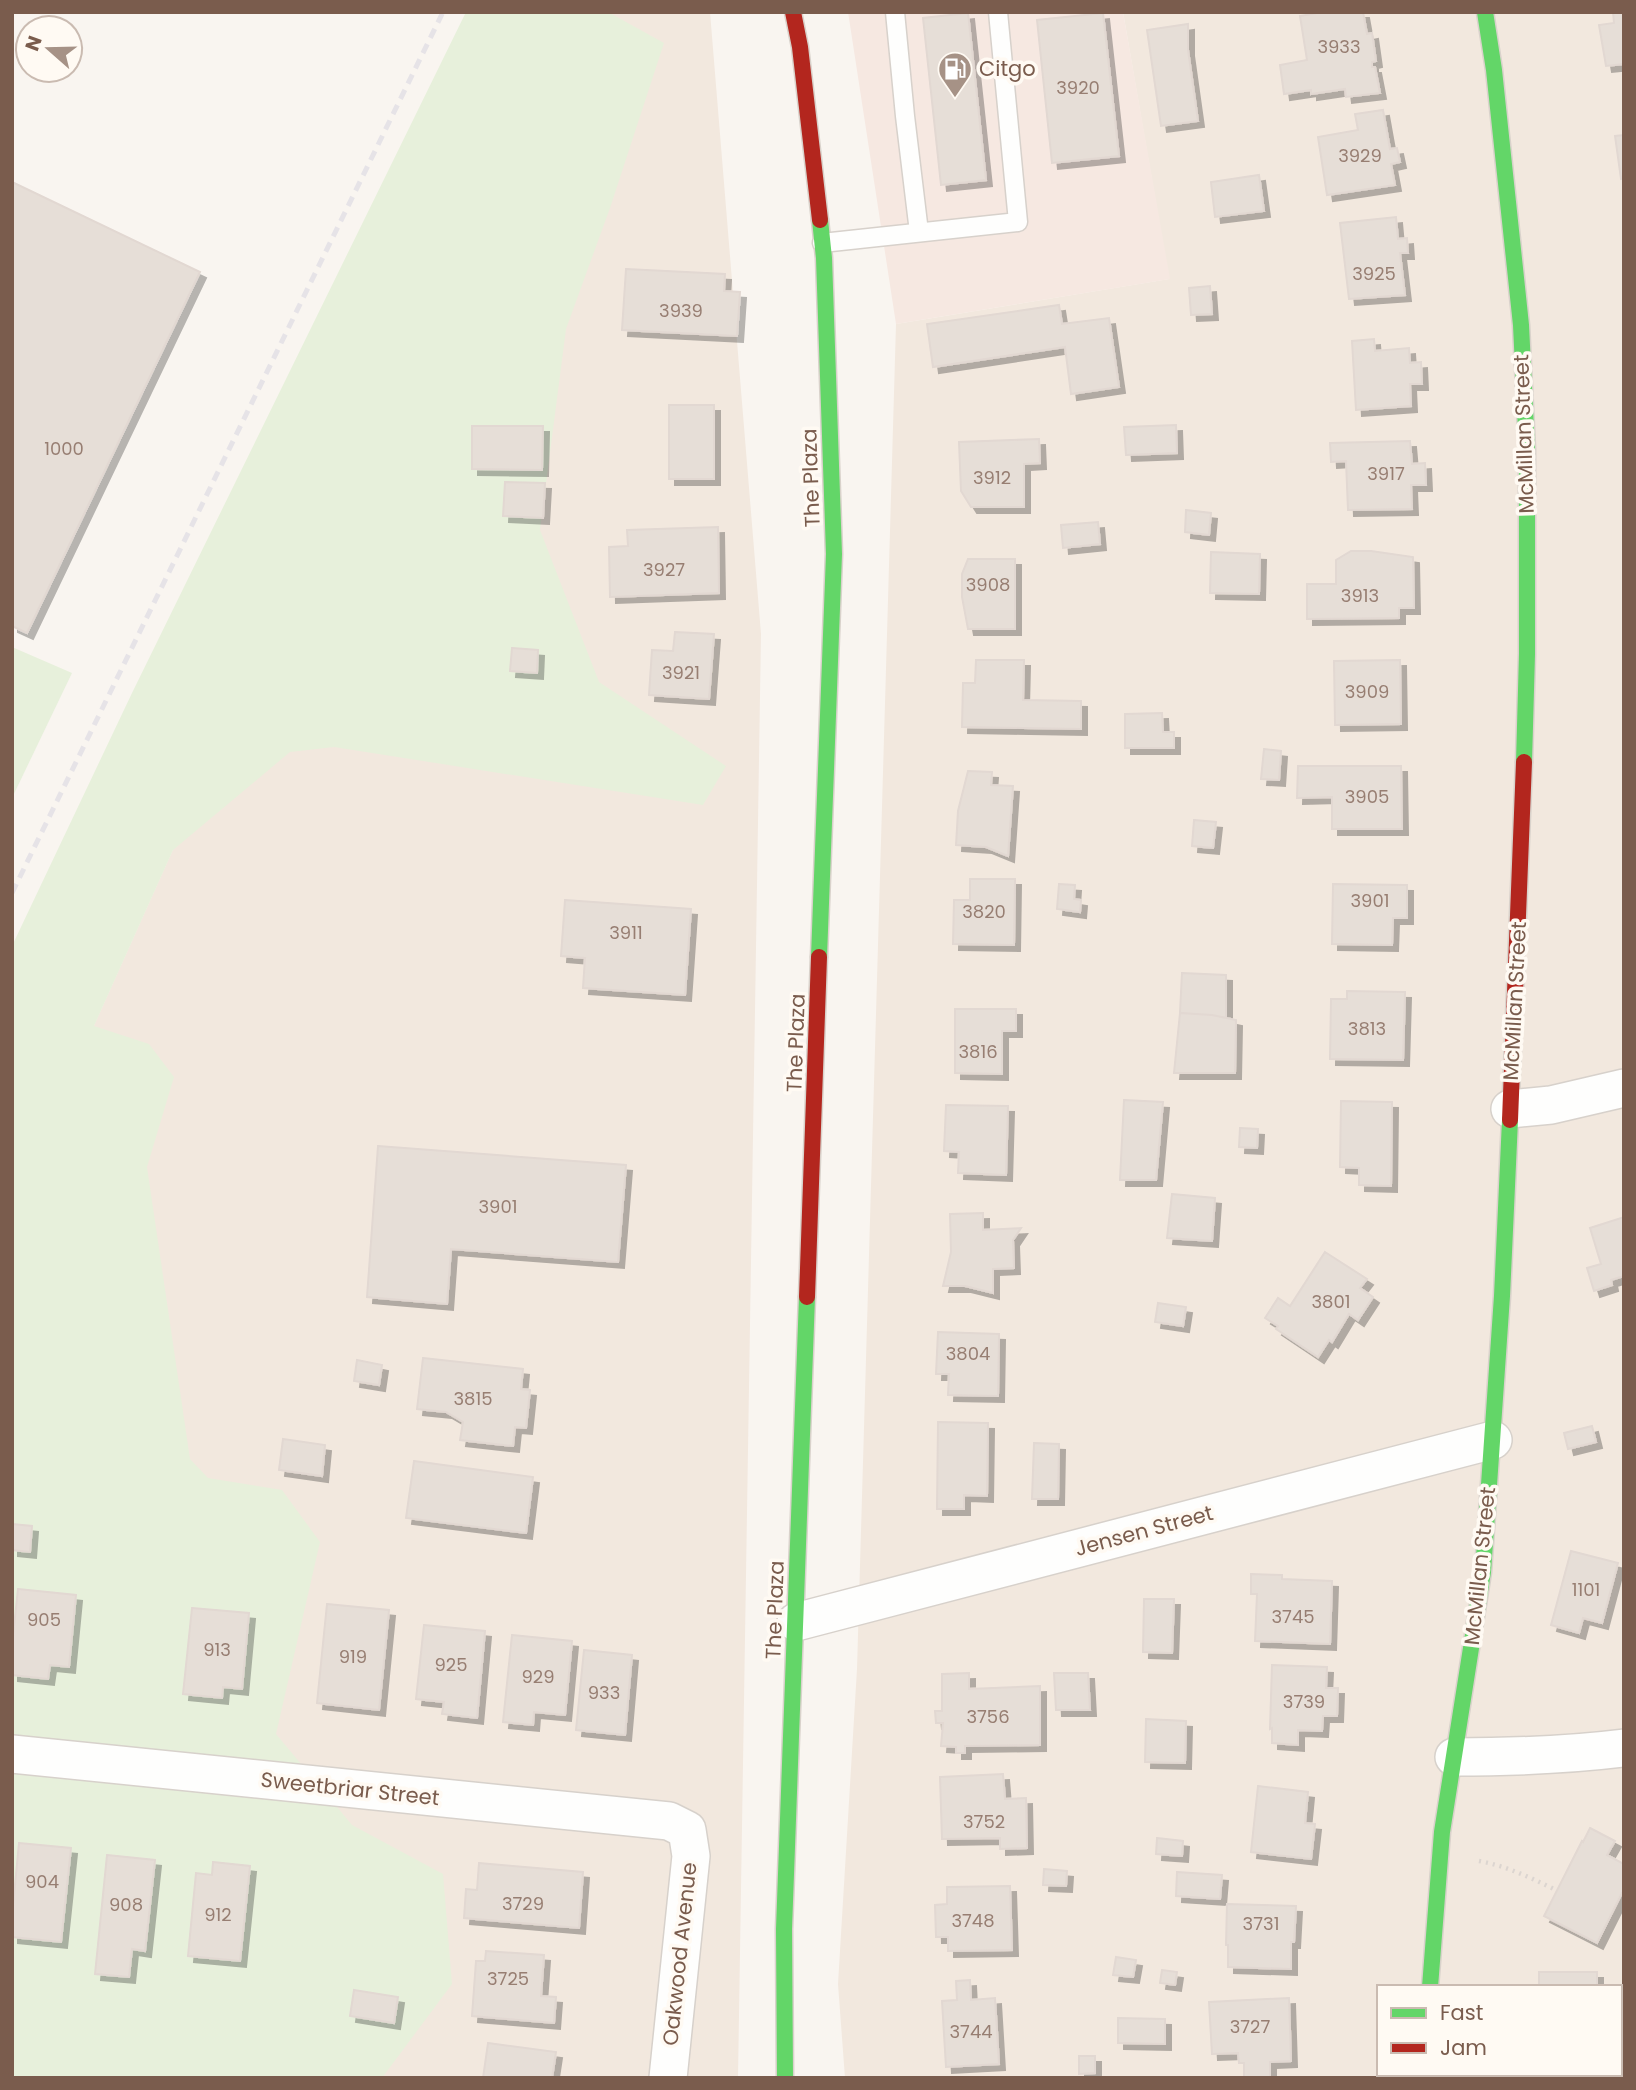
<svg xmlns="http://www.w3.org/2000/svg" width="1636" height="2090" font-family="Poppins,sans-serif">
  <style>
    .residential { fill: #f2e8de; fill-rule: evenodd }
    .commercial { fill: #f6e8e1 }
    .green { fill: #e7f0db }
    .building { fill: #e6ded7; stroke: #e2d8d2; stroke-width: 2; filter: url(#shadow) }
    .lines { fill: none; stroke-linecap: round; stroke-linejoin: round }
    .lane-casing { stroke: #d7d1cb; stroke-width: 21 }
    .street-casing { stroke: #d7d1cb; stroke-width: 40 }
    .fast-casing { stroke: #d9d2cb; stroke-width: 19 }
    .jam-casing { stroke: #d9d2cb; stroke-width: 19 }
    .path { stroke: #dcd5d0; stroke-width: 4.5; stroke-dasharray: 2 5; stroke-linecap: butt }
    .lane { stroke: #fefefd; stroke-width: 18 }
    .street { stroke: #fefefd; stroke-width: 37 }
    .fast { stroke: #63d668; stroke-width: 16 }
    .jam { stroke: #b3261e; stroke-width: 16 }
    .rail { stroke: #e6e3e7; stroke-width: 5; stroke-dasharray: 10 7; stroke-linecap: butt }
    .labels { text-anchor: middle; stroke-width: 7; stroke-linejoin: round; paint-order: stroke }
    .number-label { font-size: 18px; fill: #977e72 }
    .poi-label { font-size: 21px; fill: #7a5c4d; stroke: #fffaf3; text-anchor: start }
    .street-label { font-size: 21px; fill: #7a5c4d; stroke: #fffaf3 }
  </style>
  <defs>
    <filter id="shadow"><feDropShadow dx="6" dy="6" stdDeviation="0" flood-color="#0004"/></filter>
  </defs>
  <rect width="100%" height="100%" fill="#f9f5f0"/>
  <g class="residential">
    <polygon points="549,12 710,12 761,634 738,2078 12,2078 12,1208"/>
    <path d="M1123 12H1624V2078H845L838 1984 857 1669 896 324 1169 279ZM1379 1987H1620V2074H1379Z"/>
  </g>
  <polygon class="commercial" points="848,12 1123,12 1170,279 896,324"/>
  <g class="green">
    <polygon points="466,12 608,12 664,43 610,208 566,329 540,530 599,682 726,766 703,805 334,747 290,752 173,850 94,1026 149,1044 174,1077 147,1167 190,1459 208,1478 282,1490 320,1542 276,1734 352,1825 443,1874 452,1984 382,2078 12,2078 12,946 132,693"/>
    <polygon points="12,647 72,673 12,798"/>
  </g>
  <g class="building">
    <polygon points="1323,12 1363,12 1367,34 1372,33 1376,61 1372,62 1372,67 1375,67 1380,93 1346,97 1345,89 1311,94 1311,90 1284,94 1280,65 1307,60 1300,16"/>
    <polygon points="1613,12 1624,12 1624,64 1606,66 1599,25 1614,23"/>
    <polygon points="968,13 986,180 941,185 923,18"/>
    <polygon points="1103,13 1119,156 1052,163 1037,20"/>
    <polygon points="1188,24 1188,50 1198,121 1161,126 1147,30"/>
    <polygon points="1383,110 1390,149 1397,148 1400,162 1391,164 1395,185 1327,195 1318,137 1358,130 1355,114"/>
    <polygon points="1624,135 1624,178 1621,179 1615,136"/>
    <polygon points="1259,175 1264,211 1215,217 1211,182"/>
    <polygon points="12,182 200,272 27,633 12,626"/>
    <polygon points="1396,217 1398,239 1407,238 1408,253 1400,253 1405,295 1349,299 1340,223"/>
    <polygon points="626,269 725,274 724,291 740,292 737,336 622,330"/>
    <polygon points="1210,286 1212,314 1191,315 1189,288"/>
    <polygon points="1059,305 1062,324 1109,318 1119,387 1071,394 1065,347 933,367 927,324"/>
    <polygon points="1374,339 1375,351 1409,348 1410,363 1421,362 1422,384 1410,384 1411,406 1356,410 1352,341"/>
    <rect x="669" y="405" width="45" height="74"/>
    <polygon points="1176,425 1177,453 1126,455 1124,427"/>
    <polygon points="472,426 543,426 542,470 472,469"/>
    <polygon points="1039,439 1040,463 1024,464 1024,507 971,507 961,491 959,442"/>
    <polygon points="1410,441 1412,464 1425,463 1426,485 1411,485 1412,509 1348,510 1346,461 1331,462 1330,443"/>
    <polygon points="505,482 545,483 543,518 503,516"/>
    <polygon points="1186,510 1211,513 1209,535 1185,532"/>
    <polygon points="1098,522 1100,544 1063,548 1061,525"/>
    <polygon points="718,527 719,593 610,597 609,547 628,546 627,530"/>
    <polygon points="1351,551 1371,551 1413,557 1414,608 1399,608 1399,618 1307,619 1307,584 1336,584 1336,560"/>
    <polygon points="1211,552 1260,554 1259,594 1210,593"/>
    <polygon points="968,559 1015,559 1015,629 968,629 962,597 962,574"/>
    <polygon points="675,632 714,634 709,699 649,695 652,650 673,651"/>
    <polygon points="512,648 538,650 537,673 510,671"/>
    <polygon points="976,660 1024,660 1023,700 1081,701 1081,729 962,727 963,683 975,683"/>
    <polygon points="1400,660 1401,724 1335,725 1334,661"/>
    <polygon points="1162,713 1163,732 1174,732 1174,748 1125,748 1125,714"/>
    <polygon points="1264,749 1281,751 1279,780 1261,779"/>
    <polygon points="1298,766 1401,766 1402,829 1332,829 1332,797 1297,798"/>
    <polygon points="968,771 992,772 991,785 1013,786 1008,856 986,847 956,845 958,811"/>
    <polygon points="1194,820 1216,822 1213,848 1192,846"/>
    <polygon points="970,879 1015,879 1014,945 953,944 954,900 970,900"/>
    <polygon points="1059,884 1075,885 1074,899 1081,900 1080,912 1057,909"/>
    <polygon points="1333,884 1407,885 1407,918 1393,918 1392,945 1332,944"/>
    <polygon points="565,900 691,909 685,995 583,988 585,958 561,956"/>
    <polygon points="1182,973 1226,975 1226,1018 1180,1013"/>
    <polygon points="1347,991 1405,992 1403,1060 1330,1059 1331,999 1347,999"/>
    <polygon points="955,1009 1016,1009 1016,1031 1002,1031 1002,1074 955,1073"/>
    <polygon points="1180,1013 1212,1015 1236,1020 1235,1073 1174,1073"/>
    <polygon points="1124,1100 1163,1102 1156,1180 1120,1180"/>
    <polygon points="1341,1101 1392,1102 1391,1186 1359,1185 1359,1168 1340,1167"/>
    <polygon points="946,1105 1008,1106 1006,1175 958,1173 959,1152 944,1151"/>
    <polygon points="1240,1128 1258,1129 1257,1148 1239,1147"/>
    <polygon points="378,1146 626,1165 618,1262 451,1249 447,1304 367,1297"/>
    <polygon points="1172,1194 1215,1198 1212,1241 1167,1238"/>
    <polygon points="983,1213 983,1230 1021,1228 1013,1240 1014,1268 993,1269 993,1293 965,1286 943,1286 951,1252 950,1214"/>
    <polygon points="1624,1217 1624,1276 1611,1280 1612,1285 1594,1291 1587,1268 1601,1264 1590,1228"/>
    <polygon points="1325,1252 1367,1279 1360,1288 1373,1297 1358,1320 1349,1314 1332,1342 1329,1340 1318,1357 1276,1329 1278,1326 1265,1318 1278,1298 1290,1306"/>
    <polygon points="1158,1303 1186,1307 1183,1326 1155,1322"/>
    <polygon points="938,1332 999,1334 998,1396 948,1395 949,1374 936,1374"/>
    <polygon points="423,1358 523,1369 521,1389 530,1390 526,1428 515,1427 513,1446 460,1440 463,1422 446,1412 417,1409"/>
    <polygon points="357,1360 382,1365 379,1385 354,1381"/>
    <polygon points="938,1422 988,1423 987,1496 964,1495 964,1509 937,1509"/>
    <polygon points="1592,1426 1596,1442 1568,1449 1564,1433"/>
    <polygon points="283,1439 325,1445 322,1476 279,1470"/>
    <polygon points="1034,1443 1059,1444 1058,1499 1032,1499"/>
    <polygon points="414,1461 533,1477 526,1533 406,1518"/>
    <polygon points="12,1524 32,1526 30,1552 12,1550"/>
    <polygon points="1571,1551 1618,1563 1602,1623 1583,1618 1579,1633 1551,1625"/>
    <polygon points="1251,1574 1282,1575 1282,1579 1332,1581 1330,1644 1255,1641 1257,1594 1251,1594"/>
    <polygon points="18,1589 76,1595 69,1667 50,1665 48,1679 12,1675 12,1645"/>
    <polygon points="1144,1599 1174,1599 1172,1653 1143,1652"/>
    <polygon points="327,1604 389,1610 379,1710 317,1703"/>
    <polygon points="192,1608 249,1613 242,1689 223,1687 222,1698 183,1694"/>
    <polygon points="424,1625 485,1631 477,1718 442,1714 444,1702 416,1699"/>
    <polygon points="512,1635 572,1641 565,1715 534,1712 533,1725 503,1722"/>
    <polygon points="584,1650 632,1655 625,1735 576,1730"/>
    <polygon points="1272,1665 1327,1667 1326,1688 1338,1688 1337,1716 1323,1716 1322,1731 1298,1730 1298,1745 1272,1743 1272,1728 1270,1729"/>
    <polygon points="969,1673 969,1689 1040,1686 1040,1745 965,1746 965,1753 956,1753 956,1747 941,1746 943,1723 936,1723 935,1711 942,1711 942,1674"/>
    <polygon points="1054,1673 1088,1673 1090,1710 1056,1710"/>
    <polygon points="1146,1719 1186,1721 1185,1763 1145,1762"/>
    <polygon points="1003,1774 1005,1799 1026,1798 1027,1848 1000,1849 1000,1838 942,1839 940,1777"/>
    <polygon points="1258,1786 1308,1792 1305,1823 1315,1824 1311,1859 1251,1852"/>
    <polygon points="1590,1828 1615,1841 1607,1855 1624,1864 1624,1889 1597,1943 1544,1916 1582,1841 1583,1842"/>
    <polygon points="1157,1838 1183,1841 1182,1856 1156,1854"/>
    <polygon points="19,1843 71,1848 61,1942 12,1937 12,1916"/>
    <polygon points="107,1855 155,1860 145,1951 132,1949 129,1977 95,1974"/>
    <polygon points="213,1862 250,1866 240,1961 188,1956 196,1873 212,1875"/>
    <polygon points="479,1863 583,1872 579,1928 464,1918 466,1889 477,1890"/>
    <polygon points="1044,1869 1067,1871 1066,1886 1043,1885"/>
    <polygon points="1177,1872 1222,1875 1220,1899 1176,1896"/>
    <polygon points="1010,1886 1012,1950 948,1951 948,1937 936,1937 935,1905 947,1904 947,1887"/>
    <polygon points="1227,1904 1296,1906 1294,1942 1291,1942 1291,1969 1228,1967 1228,1945 1226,1945"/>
    <polygon points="486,1951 544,1955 541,1996 556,1997 554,2023 472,2016 476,1961 485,1961"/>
    <polygon points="1116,1957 1136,1960 1133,1977 1113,1975"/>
    <polygon points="1162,1970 1177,1972 1175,1985 1160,1983"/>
    <rect x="1539" y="1972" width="58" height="15"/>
    <polygon points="970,1980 971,2000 995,1998 999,2064 946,2067 942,2001 957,2000 956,1981"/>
    <polygon points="354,1990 398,1997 394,2023 350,2016"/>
    <polygon points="1289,1998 1291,2061 1270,2062 1270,2077 1244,2078 1244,2063 1239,2063 1238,2053 1212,2054 1209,2002"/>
    <polygon points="1118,2018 1165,2019 1165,2044 1118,2043"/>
    <polygon points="488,2043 556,2052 552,2078 483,2078"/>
    <polygon points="1079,2056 1095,2056 1095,2073 1079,2074"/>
  </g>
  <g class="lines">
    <g class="lane-casing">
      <g id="lane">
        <polyline points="895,12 905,116 919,232"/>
        <polyline points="822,243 1018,222 998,12"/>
      </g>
    </g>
    <g class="street-casing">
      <g id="street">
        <polyline points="1510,1109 1551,1105 1624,1088"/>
        <polyline points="796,1622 1493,1440"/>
        <polyline points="12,1754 669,1821 687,1830 691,1856 668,2078"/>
        <path d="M1454 1757C1511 1757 1567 1755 1624 1748"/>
        <polyline points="1432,2074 1433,2078"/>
      </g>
    </g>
    <g class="fast-casing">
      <g id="fast">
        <polyline points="1485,12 1494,70 1521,325 1527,450 1527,654 1524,762"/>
        <polyline points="819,957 834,554 824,258 820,220"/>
        <polyline points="1430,1987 1442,1832 1483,1572 1502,1296 1510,1120"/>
        <polyline points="785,2078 784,1929 807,1297"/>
      </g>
    </g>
    <g class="jam-casing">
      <g id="jam">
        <polyline points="793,12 800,47 820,220"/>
        <polyline points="1510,1120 1524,762"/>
        <polyline points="807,1297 819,957"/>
      </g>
    </g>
    <path class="path" d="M1479 1861C1507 1866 1531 1878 1556 1890"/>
    <use href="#lane" class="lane"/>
    <use href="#street" class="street"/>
    <use href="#fast" class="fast"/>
    <use href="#jam" class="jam"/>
    <polyline class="rail" points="12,893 443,12"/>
  </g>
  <defs>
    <g id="fuel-pin" transform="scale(1.75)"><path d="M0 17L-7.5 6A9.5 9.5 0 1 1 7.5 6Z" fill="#a69286" stroke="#fffaf3"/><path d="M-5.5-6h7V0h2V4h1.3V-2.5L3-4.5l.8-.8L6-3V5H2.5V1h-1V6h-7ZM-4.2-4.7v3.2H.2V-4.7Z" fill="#fff"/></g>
  </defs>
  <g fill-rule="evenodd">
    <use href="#fuel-pin" x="955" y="69"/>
  </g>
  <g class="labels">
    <g class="number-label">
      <text x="1339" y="53">3933</text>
      <text x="1078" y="94">3920</text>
      <text x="1360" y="162">3929</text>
      <text x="1374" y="280">3925</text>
      <text x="681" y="317">3939</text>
      <text x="64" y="455">1000</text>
      <text x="1386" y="480">3917</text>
      <text x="992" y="484">3912</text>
      <text x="664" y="576">3927</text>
      <text x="988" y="591">3908</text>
      <text x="1360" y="602">3913</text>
      <text x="681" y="679">3921</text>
      <text x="1367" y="698">3909</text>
      <text x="1367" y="803">3905</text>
      <text x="1370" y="907">3901</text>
      <text x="984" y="918">3820</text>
      <text x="626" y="939">3911</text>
      <text x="1367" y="1035">3813</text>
      <text x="978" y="1058">3816</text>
      <text x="498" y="1213">3901</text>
      <text x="1331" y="1308">3801</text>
      <text x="968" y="1360">3804</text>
      <text x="473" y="1405">3815</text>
      <text x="1586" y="1596">1101</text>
      <text x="1293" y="1623">3745</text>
      <text x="44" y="1626">905</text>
      <text x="217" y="1656">913</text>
      <text x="353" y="1663">919</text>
      <text x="451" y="1671">925</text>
      <text x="538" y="1683">929</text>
      <text x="604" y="1699">933</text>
      <text x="1304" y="1708">3739</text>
      <text x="988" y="1723">3756</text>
      <text x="984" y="1828">3752</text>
      <text x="42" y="1888">904</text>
      <text x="523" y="1910">3729</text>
      <text x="126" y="1911">908</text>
      <text x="218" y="1921">912</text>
      <text x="973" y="1927">3748</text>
      <text x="1261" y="1930">3731</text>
      <text x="508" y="1985">3725</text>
      <text x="1250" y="2033">3727</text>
      <text x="971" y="2038">3744</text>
    </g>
    <g class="poi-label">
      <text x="979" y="76">Citgo</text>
    </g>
    <g class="street-label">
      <text transform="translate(1524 434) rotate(-92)" y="7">McMillan Street</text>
      <text transform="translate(811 478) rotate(-92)" y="7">The Plaza</text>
      <text transform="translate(1515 1001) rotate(-87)" y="7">McMillan Street</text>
      <text transform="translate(796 1043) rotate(-88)" y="7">The Plaza</text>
      <text transform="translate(1144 1531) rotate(-15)" y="7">Jensen Street</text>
      <text transform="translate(1480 1566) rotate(-84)" y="7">McMillan Street</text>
      <text transform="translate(775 1610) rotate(-88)" y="7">The Plaza</text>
      <text transform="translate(350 1789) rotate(6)" y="7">Sweetbriar Street</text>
      <text transform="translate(680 1954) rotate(-84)" y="7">Oakwood Avenue</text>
    </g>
  </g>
  <rect width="1636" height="2090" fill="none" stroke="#7a5c4d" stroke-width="28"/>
  <rect x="1377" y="1985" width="245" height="91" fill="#fffaf3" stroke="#cabbb1" stroke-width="2"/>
  <rect x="1391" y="2008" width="35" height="10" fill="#63d668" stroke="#cabbb1" stroke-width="2"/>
  <text x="1440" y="2020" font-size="21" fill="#7a5c4d">Fast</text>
  <rect x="1391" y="2043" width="35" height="10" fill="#b3261e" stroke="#cabbb1" stroke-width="2"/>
  <text x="1440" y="2055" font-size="21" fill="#7a5c4d">Jam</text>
  <g transform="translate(49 49) rotate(290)"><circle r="33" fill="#fffaf3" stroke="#cabbb1" stroke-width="2"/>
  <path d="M0-5L12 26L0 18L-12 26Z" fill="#a69286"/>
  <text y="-10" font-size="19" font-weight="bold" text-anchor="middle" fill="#7a5c4d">N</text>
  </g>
</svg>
